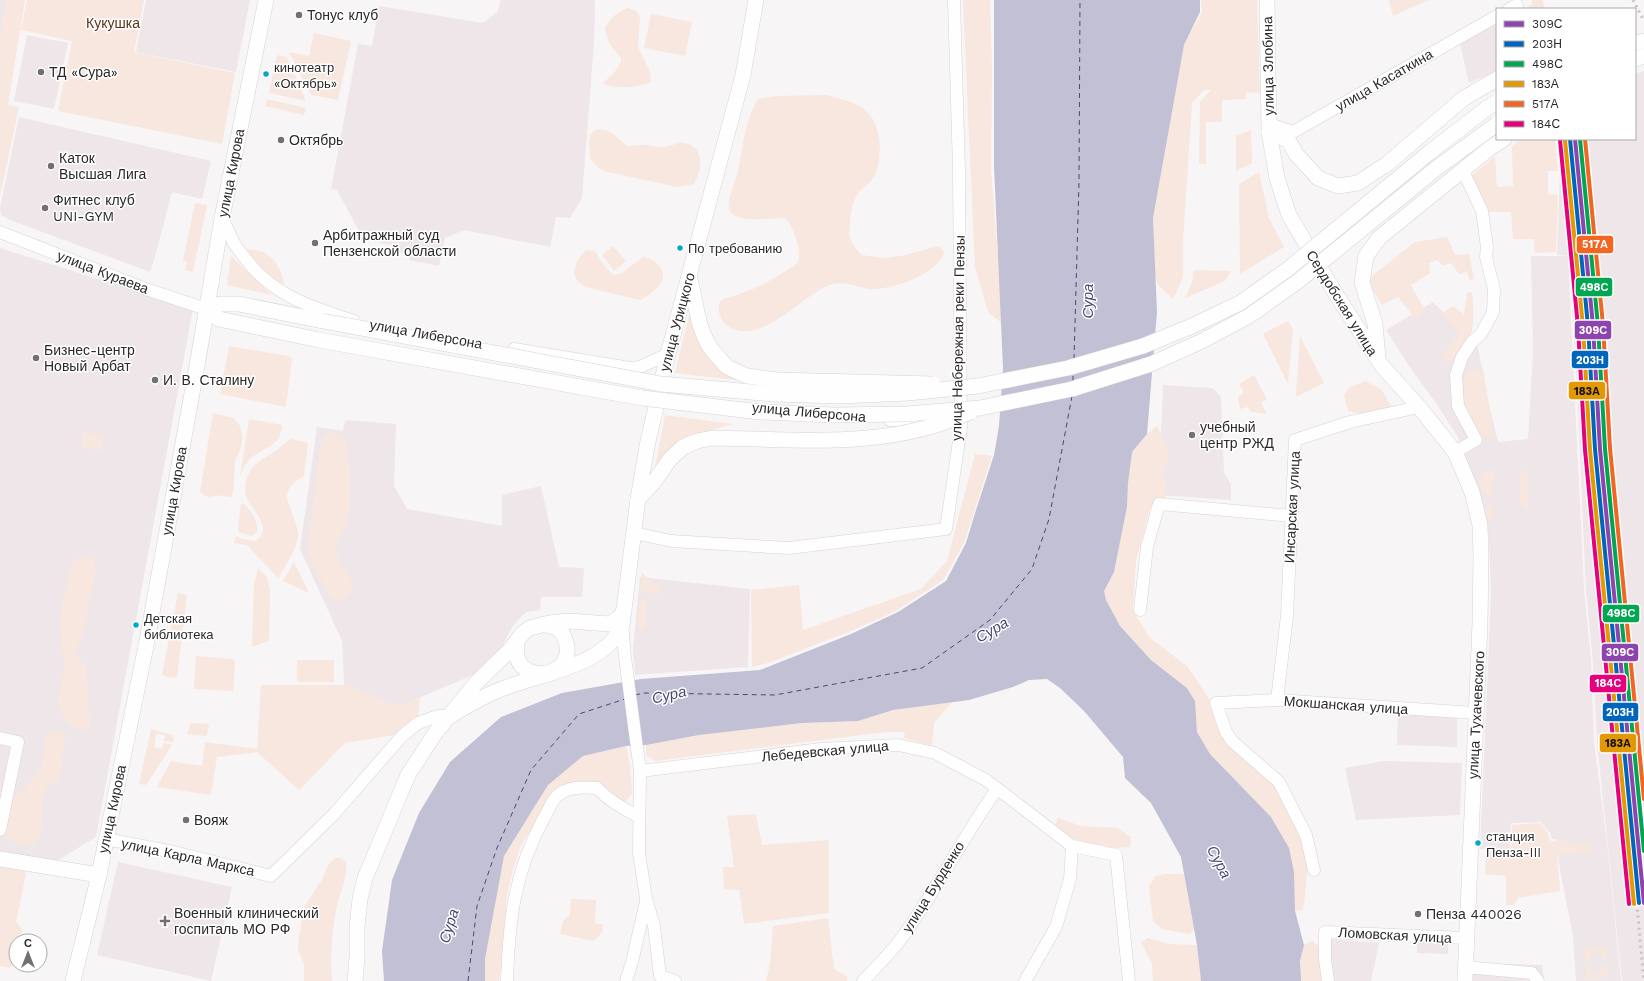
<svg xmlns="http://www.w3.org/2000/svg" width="1644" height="981" font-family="'Work Sans',sans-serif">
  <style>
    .built { fill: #eee6e9 }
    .green { fill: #f7e7de }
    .water { fill: #c1c0d4 }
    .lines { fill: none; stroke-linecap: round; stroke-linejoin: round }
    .ferry { stroke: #4b4974; stroke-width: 1; stroke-dasharray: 5 4; stroke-linecap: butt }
    .minor-casing { stroke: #d5d3d3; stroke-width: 13 }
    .major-casing { stroke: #d5d3d3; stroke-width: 16 }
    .minor { stroke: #fefefe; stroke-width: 12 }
    .major { stroke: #fefefe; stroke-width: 15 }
    .rail { stroke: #c4c3c4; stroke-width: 3; stroke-dasharray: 2 4; stroke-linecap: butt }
    .major-bridge-casing { stroke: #d5d3d3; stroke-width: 16; stroke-linecap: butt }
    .major-bridge { stroke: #fefefe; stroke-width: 15 }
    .rail-1-casing { stroke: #fff; stroke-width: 7 }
    .rail-2-casing { stroke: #fff; stroke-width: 7 }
    .rail-3-casing { stroke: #fff; stroke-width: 7 }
    .rail-4-casing { stroke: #fff; stroke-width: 7 }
    .rail-5-casing { stroke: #fff; stroke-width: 7 }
    .rail-6-casing { stroke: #fff; stroke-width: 7 }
    .rail-1 { stroke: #8e44ad; stroke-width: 4 }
    .rail-2 { stroke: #0065bd; stroke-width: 4 }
    .rail-3 { stroke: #00a651; stroke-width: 4 }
    .rail-4 { stroke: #e29904; stroke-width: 4 }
    .rail-5 { stroke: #f26522; stroke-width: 4 }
    .rail-6 { stroke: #e5007d; stroke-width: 4 }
    .poi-dot { fill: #727071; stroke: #fff; stroke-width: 1.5 }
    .bus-dot { fill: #00a9ce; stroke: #fff; stroke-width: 1.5 }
    .labels { text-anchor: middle; stroke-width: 3; stroke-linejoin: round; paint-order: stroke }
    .bus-label { font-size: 13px; fill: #2a2829; stroke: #fff; text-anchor: start }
    .poi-label { font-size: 14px; fill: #2a2829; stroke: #fff; text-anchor: start }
    .park-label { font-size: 14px; fill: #5a3415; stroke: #fff }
    .street-label { font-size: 14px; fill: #2a2829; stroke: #fff }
    .water-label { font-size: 15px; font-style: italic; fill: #4b4974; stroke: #fff }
    .line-badge { stroke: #fff; stroke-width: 1.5 }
    .badge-label { font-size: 11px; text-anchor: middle; font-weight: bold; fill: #fff }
    .pale-badge-label { font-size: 11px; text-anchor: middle; font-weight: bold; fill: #111 }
  </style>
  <rect width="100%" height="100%" fill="#f8f5f6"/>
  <g class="built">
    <polygon points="0,0 7,0 0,37"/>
    <polygon points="146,0 250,0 236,72 136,52"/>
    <polygon points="501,0 595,0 594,43 582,198 570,218 556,217 550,247 464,230 445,238 439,266 409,260 410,254 398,252 398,246 371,241 359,231 337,190 331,189 358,44 372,46 379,6 483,23 497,12"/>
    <polygon points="1497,20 1497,71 1469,83 1460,44"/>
    <polygon points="27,35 68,43 54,109 14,101"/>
    <polygon points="1644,71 1644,981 1622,981 1597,742 1593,662 1586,590 1577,390 1569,256 1557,255 1560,172 1557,139 1635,139 1635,74"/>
    <polygon points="19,117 211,161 202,199 172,192 156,253 150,272 13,221 1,215 0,208"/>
    <polygon points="0,248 193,309 96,837 55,862 0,852"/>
    <polygon points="1531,256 1568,256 1584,590 1591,661 1594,742 1607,843 1621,981 1576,981 1573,936 1560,870 1556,839 1552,839 1550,833 1541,822 1511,823 1510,849 1480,849 1491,596 1489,536 1473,478 1459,439 1436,403 1411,369 1386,330 1433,302 1478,347 1489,405 1498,442 1528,439 1533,353"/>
    <polygon points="1163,385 1213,388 1221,397 1224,473 1231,484 1231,500 1159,495"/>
    <polygon points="345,420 396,424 394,486 407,509 502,526 502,495 541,486 559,567 584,568 582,597 541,597 540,610 526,612 515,623 507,636 501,652 482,671 405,704 393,704 344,685 342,641 300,549 317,427 343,431"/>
    <polygon points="640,577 750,589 748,667 635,675 633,649"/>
    <polygon points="1398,712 1457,714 1457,747 1397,745"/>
    <polygon points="1383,761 1462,763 1460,815 1356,820 1345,768"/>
    <polygon points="118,862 232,887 211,981 97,955"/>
    <polygon points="1327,939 1379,943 1371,981 1330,981"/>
    <polygon points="1417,941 1448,942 1448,954 1417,953"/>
    <polygon points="1473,963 1542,965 1544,981 1473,981"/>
  </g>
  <g class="green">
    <polygon points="7,0 25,0 8,105 19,107 0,196 0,36"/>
    <polygon points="27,0 144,0 134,52 235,73 222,144 58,111 72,41 21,30"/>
    <polygon points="963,0 990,0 992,68 991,168 1003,324 988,312 975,267"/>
    <polygon points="1201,0 1257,0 1260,93 1246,92 1246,99 1222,100 1222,122 1206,122 1206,164 1199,164 1200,102 1211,90 1204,90 1192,103 1183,241 1183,277 1173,299 1158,285 1155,277 1153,218 1184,45 1202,12"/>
    <polygon points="1389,0 1428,0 1393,16"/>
    <polygon points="1532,0 1543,0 1544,9 1527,9 1527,8 1532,4"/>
    <path d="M627 8C635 9 638 11 640 18L638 47 650 72 651 81C645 88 611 89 604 84V82L614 73 621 62V58L609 43 605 29C609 18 617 13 627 8Z"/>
    <polygon points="651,14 692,22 685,56 644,48"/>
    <polygon points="314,33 351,41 338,100 311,95 289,52 309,56"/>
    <polygon points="277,55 287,57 306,101 269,93"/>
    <path d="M827 95C840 99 853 101 864 109 882 122 883 156 875 175 871 184 861 187 857 195 851 205 848 226 850 238 852 245 857 250 862 255L884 258 901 256 939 246 944 252C940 274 889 291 869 289 857 287 846 281 833 284 804 292 764 345 731 328 727 326 723 323 721 318 718 311 717 304 723 299 748 292 765 285 787 270 790 268 795 266 797 263 804 255 793 227 787 220L783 218C771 218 743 222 734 215 730 213 729 209 729 205 729 195 734 185 737 175 743 150 744 122 758 99L776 96Z"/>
    <polygon points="267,99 306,108 304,115 265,106"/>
    <path d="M596 129C615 130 615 137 627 146 632 146 637 145 643 145 650 145 657 148 664 147 669 147 674 144 679 143 704 142 704 167 694 184L677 187 604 171 598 167 590 158 589 142 590 135Z"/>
    <polygon points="1251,130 1252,163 1236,171 1236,136"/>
    <polygon points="1521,139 1555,139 1558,171 1548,171 1548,194 1558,195 1556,252 1535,253 1534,239 1513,239 1511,212 1485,212 1472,175 1495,156 1497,187 1513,186 1512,146"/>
    <polygon points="1259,172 1269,218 1284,247 1240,274 1239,184"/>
    <polygon points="195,203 207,205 193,272 185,270 187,262 183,261"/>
    <path d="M1447 237 1455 255 1469 254 1474 279 1470 280 1467 272 1459 274 1451 263 1442 266 1438 260 1429 263 1430 273 1411 285 1426 312 1416 319 1398 297 1382 305C1378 297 1372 291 1369 283L1372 276 1415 242Z"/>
    <polygon points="613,246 626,261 614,271 602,255"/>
    <path d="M247 249C251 250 258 250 262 252 275 257 283 272 284 285 269 275 255 265 247 249Z"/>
    <path d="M586 250 595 251C600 259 606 271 615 275L622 273 643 257C653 258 664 267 663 277 663 285 646 299 639 300L586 287 578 282 574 273 577 261Z"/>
    <polygon points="231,256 272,295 227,285"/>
    <polygon points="1193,270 1231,271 1225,281 1185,298 1193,280"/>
    <path d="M1472 292C1474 313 1476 340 1459 356 1456 358 1451 360 1448 362H1445L1441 356 1460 333 1443 315 1445 311 1453 306 1464 314 1467 293Z"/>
    <polygon points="691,307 727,374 736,380 675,373"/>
    <polygon points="1288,321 1293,329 1288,384 1263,334"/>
    <polygon points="1300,336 1324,383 1296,397"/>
    <polygon points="229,346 289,356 292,359 286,407 220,394"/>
    <polygon points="1483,368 1494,437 1482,436 1468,432 1458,384 1466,373"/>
    <polygon points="1254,375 1267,400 1261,402 1267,414 1251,412 1248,407 1240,409 1238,397 1244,393 1239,384"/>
    <path d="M1365 381 1381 389 1391 406C1380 416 1361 414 1348 411L1344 395 1349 388Z"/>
    <path d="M213 413 234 418C244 428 244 440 239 453 237 456 235 459 235 462 234 474 235 484 232 497 228 497 226 496 222 496 212 494 209 501 200 492Z"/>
    <polygon points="665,415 733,424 718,428 694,436 654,473"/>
    <polygon points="249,419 283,425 279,438 272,445 252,457 244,466 240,477"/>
    <path d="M1157 426C1167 448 1174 452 1162 476L1166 484V499L1157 498 1150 508 1136 561 1133 610 1149 637 1188 667 1211 702 1216 725 1226 742 1275 785 1301 834 1308 865 1304 904 1302 910 1295 911 1294 872 1245 790 1210 754 1197 732 1195 701 1187 688 1151 660 1120 626 1106 600 1104 591 1114 572 1127 507 1128 483 1132 452 1147 434Z"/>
    <polygon points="83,432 104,435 101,451 81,447"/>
    <path d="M327 433C333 433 340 433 344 438 352 448 352 511 347 524 344 532 336 540 336 549 337 559 347 574 352 582L351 592 345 599 337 600 330 597 309 558 308 544 321 441Z"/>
    <path d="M292 439 308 443 304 476C275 492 291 503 297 528 297 530 299 534 298 537 295 552 286 565 278 578L247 545 234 543 236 536 242 539 256 541C275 529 250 508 246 496 243 487 247 474 253 467 258 461 266 457 273 453 280 449 283 442 292 439Z"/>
    <polygon points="975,454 992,456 964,543 943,580 896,611 851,631 768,663 752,667 751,590 799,585 803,630 921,589 947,561"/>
    <polygon points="1486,470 1494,470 1493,496 1488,495 1482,492 1479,479"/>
    <polygon points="1520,471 1529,471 1528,512 1519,503"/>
    <polygon points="1492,503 1493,522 1485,521 1483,512"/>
    <path d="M241 504H244C251 510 259 523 257 532L251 536 239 532 238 529Z"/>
    <path d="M81 557 92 558 96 569 94 583 87 604V622L75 655 86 665 90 725 88 731C77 729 64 722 60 711 55 698 62 687 63 675 65 659 61 643 61 626 60 605 66 583 72 563L74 560Z"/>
    <polygon points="294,562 309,593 283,581"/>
    <polygon points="258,568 267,577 270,589 269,641 252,647 254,585"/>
    <polygon points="642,573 661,589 660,594 640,592"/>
    <polygon points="178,593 187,595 177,677 170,678 162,675"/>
    <polygon points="640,599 647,600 645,630 637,629"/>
    <polygon points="196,656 233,659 235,662 233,691 194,689"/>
    <rect x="297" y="660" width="37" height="22"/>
    <polygon points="261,685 344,685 393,704 405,704 420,698 418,723 406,733 345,743 299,790 257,752 217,757 211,795 157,787 171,761 202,766 205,742 257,749"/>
    <polygon points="953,701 934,723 932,746 904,738 905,732 886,732 655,761 646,755 646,745 699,735 802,723 858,721 893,710"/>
    <polygon points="191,723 209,724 207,736 187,734"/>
    <polygon points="151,729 172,735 174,739 174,742 164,741 165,735 156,734 154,747 162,749 164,743 172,745 146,785 139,784"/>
    <path d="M55 730 63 731 66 735 60 777 58 780 47 788C45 793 43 798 43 803 41 814 44 827 39 837 32 852 14 845 5 836L4 830 12 798 21 792 41 768 44 744 49 732Z"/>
    <polygon points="626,746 630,765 632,794 624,803 599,784 552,796 521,845 513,870 506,899 506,935 499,981 485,981 485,959 504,856 548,785 583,756"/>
    <polygon points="756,814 762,845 829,840 829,913 744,924 739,890 724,889 723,867 734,867 727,816"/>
    <polygon points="1058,818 1081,826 1117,828 1131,837 1130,847 1101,849 1065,835 1055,826"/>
    <polygon points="1540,823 1548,833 1550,841 1569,841 1570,844 1590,844 1590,852 1557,855 1560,891 1518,898 1514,905 1506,905 1506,876 1485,874 1486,852 1511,850 1512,825"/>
    <path d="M335 858H341L346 862C348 878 339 894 336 910 332 933 330 958 332 981H304V964L298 950 299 937 304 907 323 878 328 865Z"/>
    <polygon points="0,867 24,870 26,874 16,922 22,929 20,941 16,941 16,961 10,968 0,966"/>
    <polygon points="1166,874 1184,874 1194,930 1189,934 1162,929 1153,921 1149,887 1155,876"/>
    <polygon points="571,899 596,900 595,924 603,924 603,931 594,941 560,934 563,921 570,915"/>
    <polygon points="828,918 834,969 848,977 847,981 766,981 770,964 773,926"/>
    <polygon points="1148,938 1168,944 1197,945 1201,981 1153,981 1152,963 1141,942"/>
    <path d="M1312 941 1320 947 1323 981H1301C1298 969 1301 957 1304 945Z"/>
    <polygon points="1607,947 1607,959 1603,960 1598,952 1592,953 1588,961 1585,961 1584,948"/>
    <polygon points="1604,964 1607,964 1608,977 1587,979 1586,966 1589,966 1594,974 1599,974"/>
  </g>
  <polygon class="water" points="994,0 1200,0 1200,12 1184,45 1153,218 1157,312 1147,434 1132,452 1128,483 1127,507 1114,572 1104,591 1106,600 1120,626 1151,660 1187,688 1195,701 1197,732 1210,754 1271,817 1289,848 1294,872 1295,911 1304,945 1300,961 1301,981 1201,981 1197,945 1181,857 1151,803 1125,778 1123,757 1084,711 1060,688 1047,679 1029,680 1013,687 969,700 893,710 858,721 802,723 699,735 646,745 626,746 583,756 548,785 504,856 485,959 485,981 384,981 382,951 392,880 419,813 450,762 501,717 562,693 641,679 760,670 851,634 898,612 946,581 966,543 976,510 994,455 999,426 1003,368 994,166"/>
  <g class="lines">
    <g class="ferry">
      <polyline points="1074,359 1079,182 1080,0"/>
      <polyline points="1073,381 1073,375"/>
      <polyline points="635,695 644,693 775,695 922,668 990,620 1032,569 1049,519 1072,396"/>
      <polyline points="468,981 477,906 497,848 531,770 579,714 625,699"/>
    </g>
    <g class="minor-casing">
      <g id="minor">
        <polyline points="1509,9 1517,5"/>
        <polyline points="1269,124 1293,132 1497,16"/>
        <path d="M222 218C226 226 230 235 234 243 237 248 241 253 245 258 273 296 311 307 354 321"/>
        <polyline points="0,232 146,289 206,309"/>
        <polyline points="514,349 630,368 640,367 668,354"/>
        <polyline points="890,420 931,424"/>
        <polyline points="1455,452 1476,440 1458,406 1456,375 1462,357 1472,342 1481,334 1493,312 1494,289 1486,257 1487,247 1482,211 1463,171"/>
        <polyline points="634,533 671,541 789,548 946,529 961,427 959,170 954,0"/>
        <polyline points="1140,610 1147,547 1159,504 1291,516"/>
        <polyline points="622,625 625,657 640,771 639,853 646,898 654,926 660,976 675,981"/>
        <polyline points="1277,700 1287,616 1295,440 1350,422 1419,407"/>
        <polyline points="0,738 18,742 0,830"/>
        <polyline points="640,771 821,749 898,745 935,753 986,780 1072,846 1116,855 1129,981"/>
        <polyline points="106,839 174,852 271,876 334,814 402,736 418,723 438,716 450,716"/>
        <polyline points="1314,870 1306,835 1279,782 1232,741 1226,732 1216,703 1277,700 1476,713"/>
        <polyline points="1465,967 1532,973 1538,981"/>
        <path d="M507 981C509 921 514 872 544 818 548 812 551 802 556 797 567 786 583 787 597 788 609 801 623 808 639 817"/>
        <polyline points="626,981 632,962 646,901"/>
        <path d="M863 981C875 968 889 955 900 940 936 892 962 838 997 789"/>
        <polyline points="1025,981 1056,927 1070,879 1072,846"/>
        <polyline points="1328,981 1325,959 1325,932 1466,938"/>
      </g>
    </g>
    <g class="major-casing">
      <g id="major">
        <polyline points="1267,0 1269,132 1277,178 1289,215 1334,291 1382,366 1419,407 1455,452 1472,492 1480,525 1481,555 1480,623 1465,981"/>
        <polyline points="1635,43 1644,41"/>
        <polyline points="1635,59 1644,56"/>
        <polyline points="1269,132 1288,140 1296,154 1318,178 1338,186 1358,183 1387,164 1464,98 1497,79"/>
        <path d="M689 276C697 303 696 327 712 350"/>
        <polyline points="206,309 220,304 239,304 323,321"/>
        <polyline points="206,309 219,319 319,340"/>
        <polyline points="1378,359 1375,324 1362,282 1366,256 1379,238 1490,148 1504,139"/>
        <polyline points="978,386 1068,368 1143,346"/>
        <polyline points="980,408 1072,389 1151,364"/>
        <polyline points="638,499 654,482 670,459 683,447"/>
        <path d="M518 639C504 688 581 682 565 639 562 629 554 625 544 625"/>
        <path d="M450 716C468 705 487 694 507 687 543 673 607 665 622 625L638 499 647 446 668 354 743 75 756 0"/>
        <polyline points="0,859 99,875"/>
        <polyline points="73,981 99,875 146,646 197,366 222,218 266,0"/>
        <polyline points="355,981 357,956 357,927 360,899 365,878 408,775 436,732 476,683 510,650 523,633 530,628 549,623 569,621 609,624 619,618 624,611"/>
      </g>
    </g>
    <use href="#minor" class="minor"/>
    <use href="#major" class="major"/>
    <g class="rail">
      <polyline points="1633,0 1644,21"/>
      <polyline points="1587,342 1591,387 1594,449 1644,981"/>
    </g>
    <g class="major-bridge-casing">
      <g id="major-bridge">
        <polyline points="323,321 661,384 774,394 840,396 908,393 978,386"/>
        <polyline points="319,340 642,398 760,412 834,415 907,414 980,408"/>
        <polyline points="1143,346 1192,326 1240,303 1288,269 1430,152 1487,108 1497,102"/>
        <polyline points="712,350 727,367 747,376 777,380 933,384"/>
        <polyline points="1151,364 1202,341 1249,316 1297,282 1438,167 1497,124"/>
        <path d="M683 447 697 441 712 438C799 439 889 450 970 412"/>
      </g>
    </g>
    <use href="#major-bridge" class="major-bridge"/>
    <g class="rail-1-casing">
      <polyline id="rail-1" points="1575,139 1593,326 1600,449 1644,903"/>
    </g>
    <g class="rail-2-casing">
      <polyline id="rail-2" points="1570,139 1588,326 1595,449 1639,903"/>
    </g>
    <g class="rail-3-casing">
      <polyline id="rail-3" points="1580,139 1598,326 1605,449 1644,851"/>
    </g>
    <g class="rail-4-casing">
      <polyline id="rail-4" points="1565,140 1583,327 1590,450 1634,904"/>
    </g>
    <g class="rail-5-casing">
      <polyline id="rail-5" points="1585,139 1603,325 1610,448 1644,799"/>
    </g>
    <g class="rail-6-casing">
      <polyline id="rail-6" points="1560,140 1578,327 1585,450 1629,904"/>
    </g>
    <use href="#rail-1" class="rail-1"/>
    <use href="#rail-2" class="rail-2"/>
    <use href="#rail-3" class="rail-3"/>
    <use href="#rail-4" class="rail-4"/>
    <use href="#rail-5" class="rail-5"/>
    <use href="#rail-6" class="rail-6"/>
  </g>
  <g class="poi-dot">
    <circle cx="299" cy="15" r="4"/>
    <circle cx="41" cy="72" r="4"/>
    <circle cx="281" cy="140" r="4"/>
    <circle cx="51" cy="166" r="4"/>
    <circle cx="45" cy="208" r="4"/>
    <circle cx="315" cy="243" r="4"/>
    <circle cx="36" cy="358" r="4"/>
    <circle cx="155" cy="380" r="4"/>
    <circle cx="1192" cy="435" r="4"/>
    <circle cx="186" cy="820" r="4"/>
    <circle cx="1418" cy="914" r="4"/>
    <path d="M163 915h4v4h4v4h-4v4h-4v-4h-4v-4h4z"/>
  </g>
  <g class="bus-dot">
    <circle cx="266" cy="74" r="3.5"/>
    <circle cx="680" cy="248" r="3.5"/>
    <circle cx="136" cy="625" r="3.5"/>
    <circle cx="1478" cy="843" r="3.5"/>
  </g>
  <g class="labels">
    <g class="bus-label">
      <text x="274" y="72">кинотеатр<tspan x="274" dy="16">«Октябрь»</tspan></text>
      <text x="688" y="253">По требованию</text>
      <text x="144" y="623">Детская<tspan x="144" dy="16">библиотека</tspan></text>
      <text x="1486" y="841">станция<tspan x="1486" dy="16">Пенза-III</tspan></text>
    </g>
    <g class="poi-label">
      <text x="307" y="20">Тонус клуб</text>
      <text x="49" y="77">ТД «Сура»</text>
      <text x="289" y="145">Октябрь</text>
      <text x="59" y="163">Каток<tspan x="59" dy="16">Высшая Лига</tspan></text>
      <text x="53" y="205">Фитнес клуб<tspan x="53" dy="16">UNI-GYM</tspan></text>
      <text x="323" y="240">Арбитражный суд<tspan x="323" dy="16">Пензенской области</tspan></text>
      <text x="44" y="355">Бизнес-центр<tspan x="44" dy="16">Новый Арбат</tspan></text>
      <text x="163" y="385">И. В. Сталину</text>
      <text x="1200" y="432">учебный<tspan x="1200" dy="16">центр РЖД</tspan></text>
      <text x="194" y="825">Вояж</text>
      <text x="174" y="918">Военный клинический<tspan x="174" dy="16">госпиталь МО РФ</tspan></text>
      <text x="1426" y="919">Пенза 440026</text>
    </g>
    <g class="park-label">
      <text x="113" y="28">Кукушка</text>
    </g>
    <g class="street-label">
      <text transform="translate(1268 66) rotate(-91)" y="5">улица Злобина</text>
      <text transform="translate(1384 80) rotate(-30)" y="5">улица Касаткина</text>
      <text transform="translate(231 173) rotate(-79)" y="5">улица Кирова</text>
      <text transform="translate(103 272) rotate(21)" y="5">улица Кураева</text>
      <text transform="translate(1342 303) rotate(58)" y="5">Сердобская улица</text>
      <text transform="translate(677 322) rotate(-75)" y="5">улица Урицкого</text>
      <text transform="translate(426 334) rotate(10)" y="5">улица Либерсона</text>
      <text transform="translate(958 338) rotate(-89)" y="5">улица Набережная реки Пензы</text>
      <text transform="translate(809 412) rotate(5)" y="5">улица Либерсона</text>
      <text transform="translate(174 491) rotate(-80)" y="5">улица Кирова</text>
      <text transform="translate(1292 507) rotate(-87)" y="5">Инсарская улица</text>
      <text transform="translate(1346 705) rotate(4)" y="5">Мокшанская улица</text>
      <text transform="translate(1476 715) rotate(-87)" y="5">улица Тухачевского</text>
      <text transform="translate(825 751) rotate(-5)" y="5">Лебедевская улица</text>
      <text transform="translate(112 809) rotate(-78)" y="5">улица Кирова</text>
      <text transform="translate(188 857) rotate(12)" y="5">улица Карла Маркса</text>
      <text transform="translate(933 887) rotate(-58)" y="5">улица Бурденко</text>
      <text transform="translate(1395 935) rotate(3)" y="5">Ломовская улица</text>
    </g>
    <g class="water-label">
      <text transform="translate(1088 301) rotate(-90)" y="5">Сура</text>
      <text transform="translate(992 630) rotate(-30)" y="5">Сура</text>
      <text transform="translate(669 695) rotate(-13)" y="5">Сура</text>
      <text transform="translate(1219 862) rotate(62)" y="5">Сура</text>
      <text transform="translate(449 926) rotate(-73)" y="5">Сура</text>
    </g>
  </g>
  <g class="line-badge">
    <rect x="1576" y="235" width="38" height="19" rx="4" fill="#f26522"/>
    <rect x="1575" y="277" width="38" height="20" rx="4" fill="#00a651"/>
    <rect x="1574" y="320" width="38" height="20" rx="4" fill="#8e44ad"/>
    <rect x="1571" y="350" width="38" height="19" rx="4" fill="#0065bd"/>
    <rect x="1568" y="381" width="38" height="19" rx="4" fill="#e29904"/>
    <rect x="1602" y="604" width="38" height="19" rx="4" fill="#00a651"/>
    <rect x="1601" y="643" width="38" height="19" rx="4" fill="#8e44ad"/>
    <rect x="1589" y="674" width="38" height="19" rx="4" fill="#e5007d"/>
    <rect x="1602" y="702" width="37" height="20" rx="4" fill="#0065bd"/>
    <rect x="1599" y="733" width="38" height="20" rx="4" fill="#e29904"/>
  </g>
  <g class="badge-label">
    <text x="1595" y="248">517А</text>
    <text x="1594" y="291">498С</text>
    <text x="1593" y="334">309С</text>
    <text x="1590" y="364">203Н</text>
    <text x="1621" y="617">498С</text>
    <text x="1620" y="656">309С</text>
    <text x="1608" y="687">184С</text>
    <text x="1620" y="716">203Н</text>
  </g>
  <g class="pale-badge-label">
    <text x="1587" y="395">183А</text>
    <text x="1618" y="747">183А</text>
  </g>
  <rect x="1496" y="8" width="140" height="132" fill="#ffffff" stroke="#aaa9a9"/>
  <rect x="1504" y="21" width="20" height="6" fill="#8e44ad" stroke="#aaa9a9"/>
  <text x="1532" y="28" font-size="12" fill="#2a2829">309С</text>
  <rect x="1504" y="41" width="20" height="6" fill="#0065bd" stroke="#aaa9a9"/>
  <text x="1532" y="48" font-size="12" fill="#2a2829">203Н</text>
  <rect x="1504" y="61" width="20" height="6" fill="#00a651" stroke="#aaa9a9"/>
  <text x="1532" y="68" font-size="12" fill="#2a2829">498С</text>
  <rect x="1504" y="81" width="20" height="6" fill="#e29904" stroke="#aaa9a9"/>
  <text x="1532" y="88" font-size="12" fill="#2a2829">183А</text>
  <rect x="1504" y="101" width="20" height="6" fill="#f26522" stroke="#aaa9a9"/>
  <text x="1532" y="108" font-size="12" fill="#2a2829">517А</text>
  <rect x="1504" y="121" width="20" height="6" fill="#e5007d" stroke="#aaa9a9"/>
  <text x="1532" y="128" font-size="12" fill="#2a2829">184С</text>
  <g transform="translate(28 953)"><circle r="19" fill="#ffffff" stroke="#aaa9a9"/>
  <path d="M0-3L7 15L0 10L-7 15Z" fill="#727071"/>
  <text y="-6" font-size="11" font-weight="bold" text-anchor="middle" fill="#2a2829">С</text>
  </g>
</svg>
